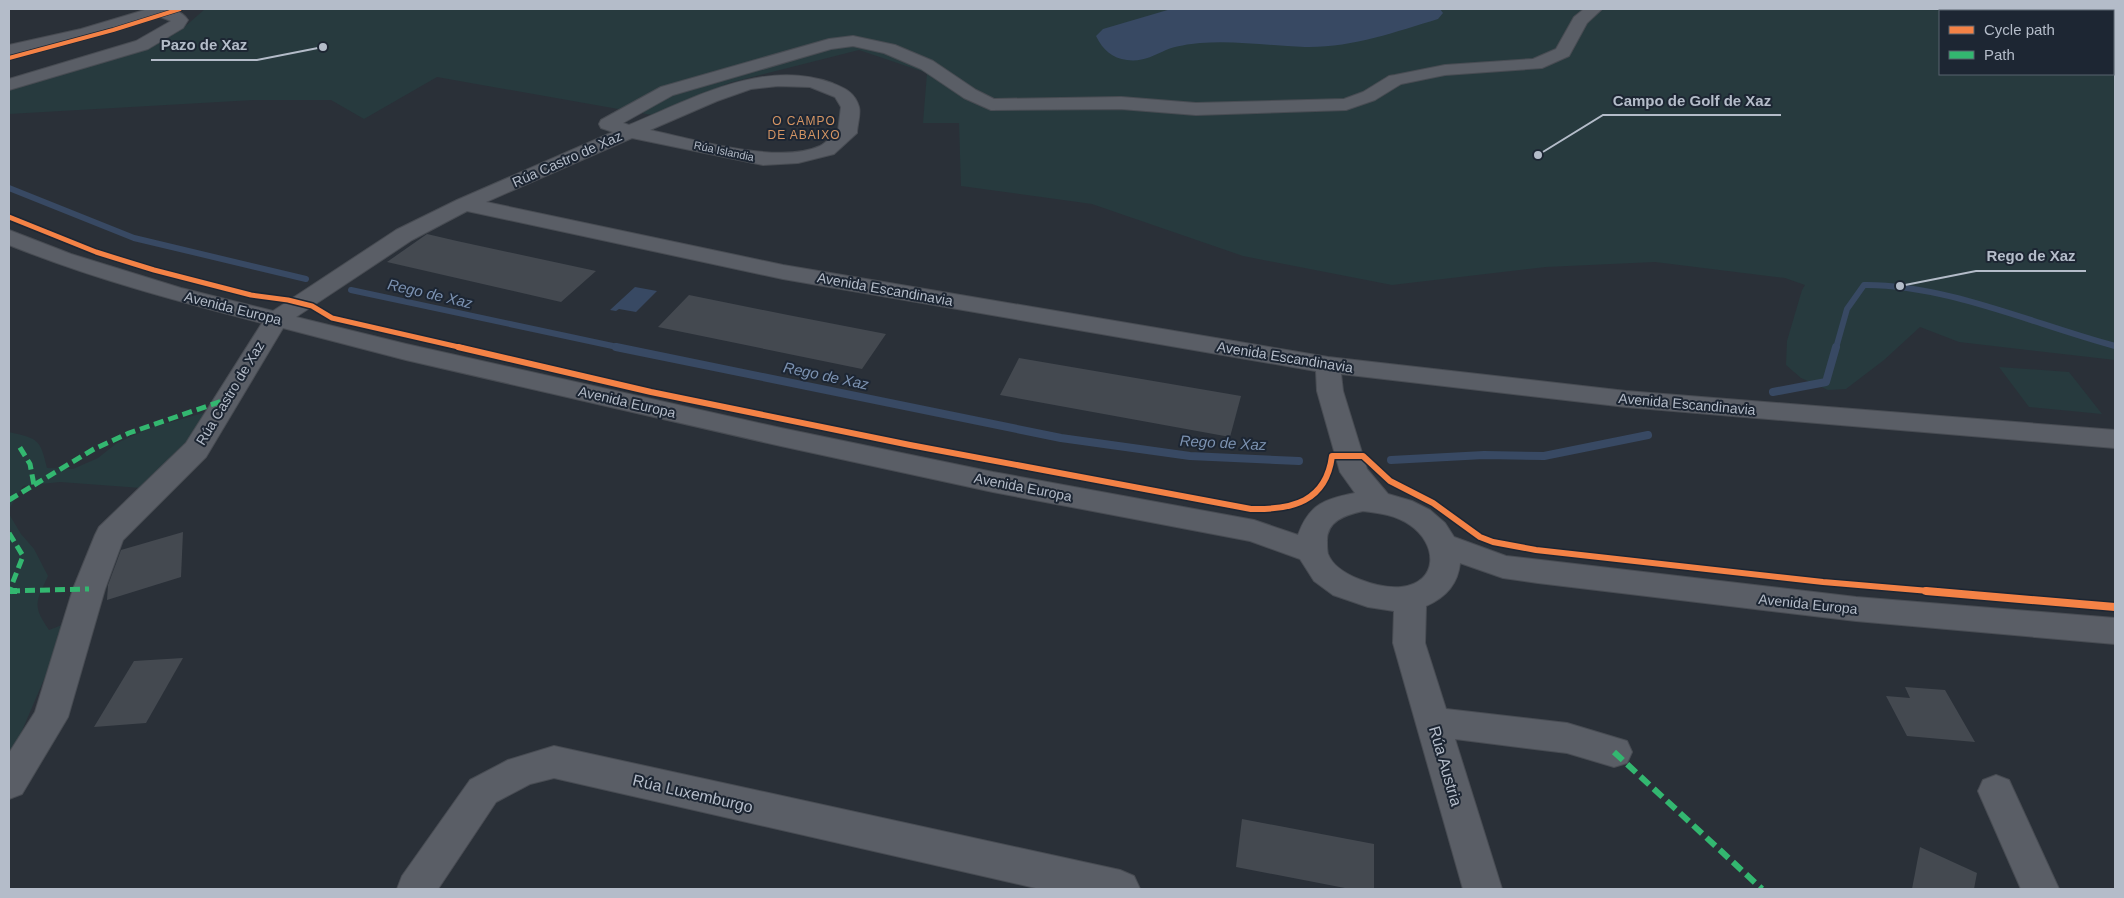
<svg xmlns="http://www.w3.org/2000/svg" width="2124" height="898" font-family="Arial,sans-serif">
  <style>
    .green { fill: #273a3e; fill-rule: evenodd }
    .water { fill: #384963 }
    .lines { fill: none; stroke-linecap: round; stroke-linejoin: round }
    .stream-far2 { stroke: #384963; stroke-width: 5 }
    .stream-far1 { stroke: #384963; stroke-width: 6 }
    .stream { stroke: #384963; stroke-width: 8 }
    .building { fill: #444950 }
    .minor-casing { stroke: #484c53; stroke-width: 2 }
    .minor { fill: #5a5e66; fill-rule: evenodd }
    .quiet-far1 { stroke: #33b770; stroke-width: 5; stroke-dasharray: 10 5; stroke-linecap: butt }
    .quiet { stroke: #33b770; stroke-width: 6; stroke-dasharray: 12 6; stroke-linecap: butt }
    .cycleway-far3-casing { stroke: #1d2633; stroke-width: 5.5 }
    .cycleway-far2-casing { stroke: #1d2633; stroke-width: 8 }
    .cycleway-far1-casing { stroke: #1d2633; stroke-width: 9 }
    .cycleway-casing { stroke: #1d2633; stroke-width: 11 }
    .cycleway-far3 { stroke: #f48246; stroke-width: 4 }
    .cycleway-far2 { stroke: #f48246; stroke-width: 5 }
    .cycleway-far1 { stroke: #f48246; stroke-width: 6 }
    .cycleway { stroke: #f48246; stroke-width: 8 }
    .labels { text-anchor: middle; stroke-width: 4; stroke-linejoin: round; paint-order: stroke }
    .far-street-label { font-size: 11px; fill: #b4bcc9; stroke: #1d2633 }
    .far-neighbourhood-label { font-size: 12px; letter-spacing: 1px; fill: #d59563; stroke: #1d2633 }
    .street-label { font-size: 14px; fill: #b4bcc9; stroke: #1d2633 }
    .water-label { font-size: 15px; font-style: italic; fill: #7c92b1; stroke: #1d2633 }
    .near-street-label { font-size: 16px; fill: #b4bcc9; stroke: #1d2633 }
    .leader { fill: none; stroke: #b4bcc9; stroke-width: 2 }
    .callout-dot { fill: #b4bcc9; stroke: #1d2633; stroke-width: 2 }
    .callout-label { font-size: 15px; text-anchor: middle; font-weight: bold; fill: #b4bcc9; stroke: #1d2633; stroke-width: 4; stroke-linejoin: round; paint-order: stroke }
  </style>
  <rect width="100%" height="100%" fill="#2a3038"/>
  <g class="green">
    <path d="M205 9H2115V360L1959 342 1920 327 1884 360 1846 389 1828 390 1801 378 1786 365 1787 341 1802 290 1805 285 1785 278 1655 262 1546 267 1392 285 1243 256 1092 204 961 186 959 123H923L927 73 859 50 729 83 652 115 437 77 364 119 331 100H254L9 114V90L136 52 163 41 181 30ZM1940 11H2113V74H1940Z"/>
    <polygon points="1999,367 2069,372 2102,414 2029,407"/>
    <path d="M203 413 216 426 141 488 60 482 23 486 9 509V432C38 439 40 438 47 468L73 469 98 458 117 443 150 428Z"/>
    <path d="M9 514 21 534 34 549 48 576C36 602 32 605 49 630L67 623 82 647 45 677 9 761Z"/>
  </g>
  <g class="water">
    <path d="M1171 9H1440L1443 13 1438 19C1395 32 1351 48 1305 47 1270 46 1235 40 1200 43 1189 44 1176 46 1166 50 1153 56 1142 62 1127 60 1112 58 1103 50 1096 36L1103 29Z"/>
    <polygon points="635,287 657,291 636,312 619,309 616,311 610,310"/>
  </g>
  <g class="lines">
    <g class="stream-far2">
      <polyline points="2044,9 2062,11"/>
      <polyline points="2113,18 2115,19"/>
    </g>
    <g class="stream-far1">
      <polyline points="9,188 134,238 306,279"/>
      <polyline points="351,290 622,348"/>
      <path d="M1836 348 1847 309 1864 285C1945 284 2036 325 2115 346"/>
    </g>
    <g class="stream">
      <polyline points="616,347 1061,438 1190,456 1299,461"/>
      <polyline points="1773,392 1826,382 1836,347"/>
      <polyline points="1391,460 1484,455 1544,456 1648,435"/>
    </g>
  </g>
  <g class="building">
    <polygon points="427,234 457,241 596,271 561,302 387,262"/>
    <polygon points="689,295 788,315 886,334 862,369 658,327"/>
    <polygon points="1019,358 1241,396 1230,437 1000,395"/>
    <polygon points="183,532 181,577 107,600 108,585 121,550"/>
    <polygon points="183,658 146,723 94,727 134,661"/>
    <polygon points="1905,687 1945,690 1975,742 1907,736 1886,696 1910,698"/>
    <polygon points="1242,819 1374,844 1374,889 1350,889 1236,867"/>
    <polygon points="1920,847 1977,873 1974,889 1912,889"/>
  </g>
  <g class="lines">
    <g class="minor-casing">
      <g id="minor">
        <path d="M148 9C163 9 178 6 188 20L183 28 148 49 9 90V79L136 41 171 21 158 16 92 36 9 55V45L81 29Z"/>
        <path d="M1584 9H1602L1587 23 1569 56 1542 68 1445 75 1401 84 1375 100 1346 110 1196 115 1121 109 991 110 964 98 921 69 884 53 853 46 831 49 673 95 623 123 629 125C692 99 763 58 832 83 844 88 855 92 859 107 861 114 857 126 857 133L834 154 798 163 763 165 632 138 486 202 783 265 1328 357 1626 391 2115 430V448L1626 407 1341 374 1343 391 1367 469 1388 494 1412 501 1430 510 1445 523 1454 537 1506 556 1856 597 2115 618V644L1856 621 1538 583 1503 578 1460 563C1458 584 1445 598 1426 606L1425 643 1446 709 1567 723 1627 741 1632 752 1627 763 1614 767 1567 753 1455 739 1502 889H1463L1393 643 1394 611 1368 607 1333 595 1314 581 1300 559 1250 541 993 492 781 446 406 360 283 328 206 457 123 540 105 589 68 717 22 794 9 799V753L35 712 73 589 95 535 99 527 186 443 262 323C176 301 91 278 9 245V230L71 254 181 288 273 311 396 230 457 200 613 132 601 128 599 124 601 120 661 87 829 39 853 36 895 45 933 61 976 90 994 99 1121 97 1196 103 1344 99 1363 92 1389 76 1395 75 1445 65 1533 59 1556 49 1574 17ZM778 86 810 87 835 97 841 107 838 131C832 136 826 143 820 146 779 165 693 139 650 130L717 101 751 89ZM467 211 783 279 1316 371 1317 391 1340 472 1355 493C1325 499 1309 504 1298 535L1254 520 993 472 781 428 406 344 296 317 412 240ZM1363 511C1380 513 1396 515 1410 525 1438 544 1439 583 1401 587 1380 589 1336 576 1328 554 1327 551 1327 546 1327 542 1326 521 1345 515 1363 511Z"/>
        <polygon points="554,746 1120,870 1134,876 1140,889 1040,889 554,778 530,784 496,802 438,889 397,889 402,876 470,780 508,760"/>
        <polygon points="1996,775 2009,780 2059,889 2021,889 1978,791 1983,780"/>
      </g>
    </g>
    <use href="#minor" class="minor"/>
    <g class="quiet-far1">
      <polyline points="34,485 94,449 129,433 228,399"/>
      <polyline points="9,500 34,485 30,464 19,446"/>
      <polyline points="9,533 23,556 9,592"/>
      <polyline points="10,591 89,589"/>
    </g>
    <g class="quiet">
      <polyline points="10,591 17,591"/>
      <polyline points="9,593 10,591"/>
      <polyline points="1614,752 1762,889"/>
    </g>
    <g class="cycleway-far3-casing">
      <polyline id="cycleway-far3" points="9,58 113,30 180,9"/>
    </g>
    <g class="cycleway-far2-casing">
      <polyline id="cycleway-far2" points="9,217 96,252 154,270 251,295 288,300 312,306 332,318 463,348"/>
    </g>
    <g class="cycleway-far1-casing">
      <path id="cycleway-far1" d="M458 347 651 392 910 445 1251 509C1292 510 1326 502 1332 456H1363L1390 481 1433 503 1480 537 1493 542 1536 550 1823 582 1941 592"/>
    </g>
    <g class="cycleway-casing">
      <polyline id="cycleway" points="1926,591 2115,607"/>
    </g>
    <use href="#cycleway-far3" class="cycleway-far3"/>
    <use href="#cycleway-far2" class="cycleway-far2"/>
    <use href="#cycleway-far1" class="cycleway-far1"/>
    <use href="#cycleway" class="cycleway"/>
  </g>
  <g class="labels">
    <g class="far-street-label">
      <text transform="translate(724 151) rotate(12)" y="4">Rúa Islandia</text>
    </g>
    <g class="far-neighbourhood-label">
      <text x="804" y="125">O CAMPO<tspan x="804" dy="14">DE ABAIXO</tspan></text>
    </g>
    <g class="street-label">
      <text transform="translate(567 159) rotate(-24)" y="5">Rúa Castro de Xaz</text>
      <text transform="translate(885 289) rotate(10)" y="5">Avenida Escandinavia</text>
      <text transform="translate(233 308) rotate(14)" y="5">Avenida Europa</text>
      <text transform="translate(1285 357) rotate(9)" y="5">Avenida Escandinavia</text>
      <text transform="translate(230 393) rotate(-59)" y="5">Rúa Castro de Xaz</text>
      <text transform="translate(627 402) rotate(13)" y="5">Avenida Europa</text>
      <text transform="translate(1687 404) rotate(5)" y="5">Avenida Escandinavia</text>
      <text transform="translate(1023 487) rotate(11)" y="5">Avenida Europa</text>
      <text transform="translate(1808 604) rotate(6)" y="5">Avenida Europa</text>
    </g>
    <g class="water-label">
      <text transform="translate(430 294) rotate(13)" y="5">Rego de Xaz</text>
      <text transform="translate(826 376) rotate(12)" y="5">Rego de Xaz</text>
      <text transform="translate(1223 443) rotate(3)" y="5">Rego de Xaz</text>
    </g>
    <g class="near-street-label">
      <text transform="translate(1446 766) rotate(74)" y="6">Rúa Austria</text>
      <text transform="translate(693 793) rotate(13)" y="6">Rúa Luxemburgo</text>
    </g>
  </g>
  <path class="leader" d="M323 47L257 60H151M1538 155L1603 115H1781M1900 286L1976 271H2086"/>
  <g class="callout-dot">
    <circle cx="323" cy="47" r="5"/>
    <circle cx="1538" cy="155" r="5"/>
    <circle cx="1900" cy="286" r="5"/>
  </g>
  <g class="callout-label">
    <text x="204" y="50">Pazo de Xaz</text>
    <text x="1692" y="106">Campo de Golf de Xaz</text>
    <text x="2031" y="261">Rego de Xaz</text>
  </g>
  <rect width="2124" height="898" fill="none" stroke="#b4bcc9" stroke-width="20"/>
  <rect x="1939" y="10" width="175" height="65" fill="#1d2633" stroke="#59626f"/>
  <rect x="1949" y="26" width="25" height="8" fill="#f48246" stroke="#59626f"/>
  <text x="1984" y="35" font-size="15" fill="#b4bcc9">Cycle path</text>
  <rect x="1949" y="51" width="25" height="8" fill="#33b770" stroke="#59626f"/>
  <text x="1984" y="60" font-size="15" fill="#b4bcc9">Path</text>
</svg>
